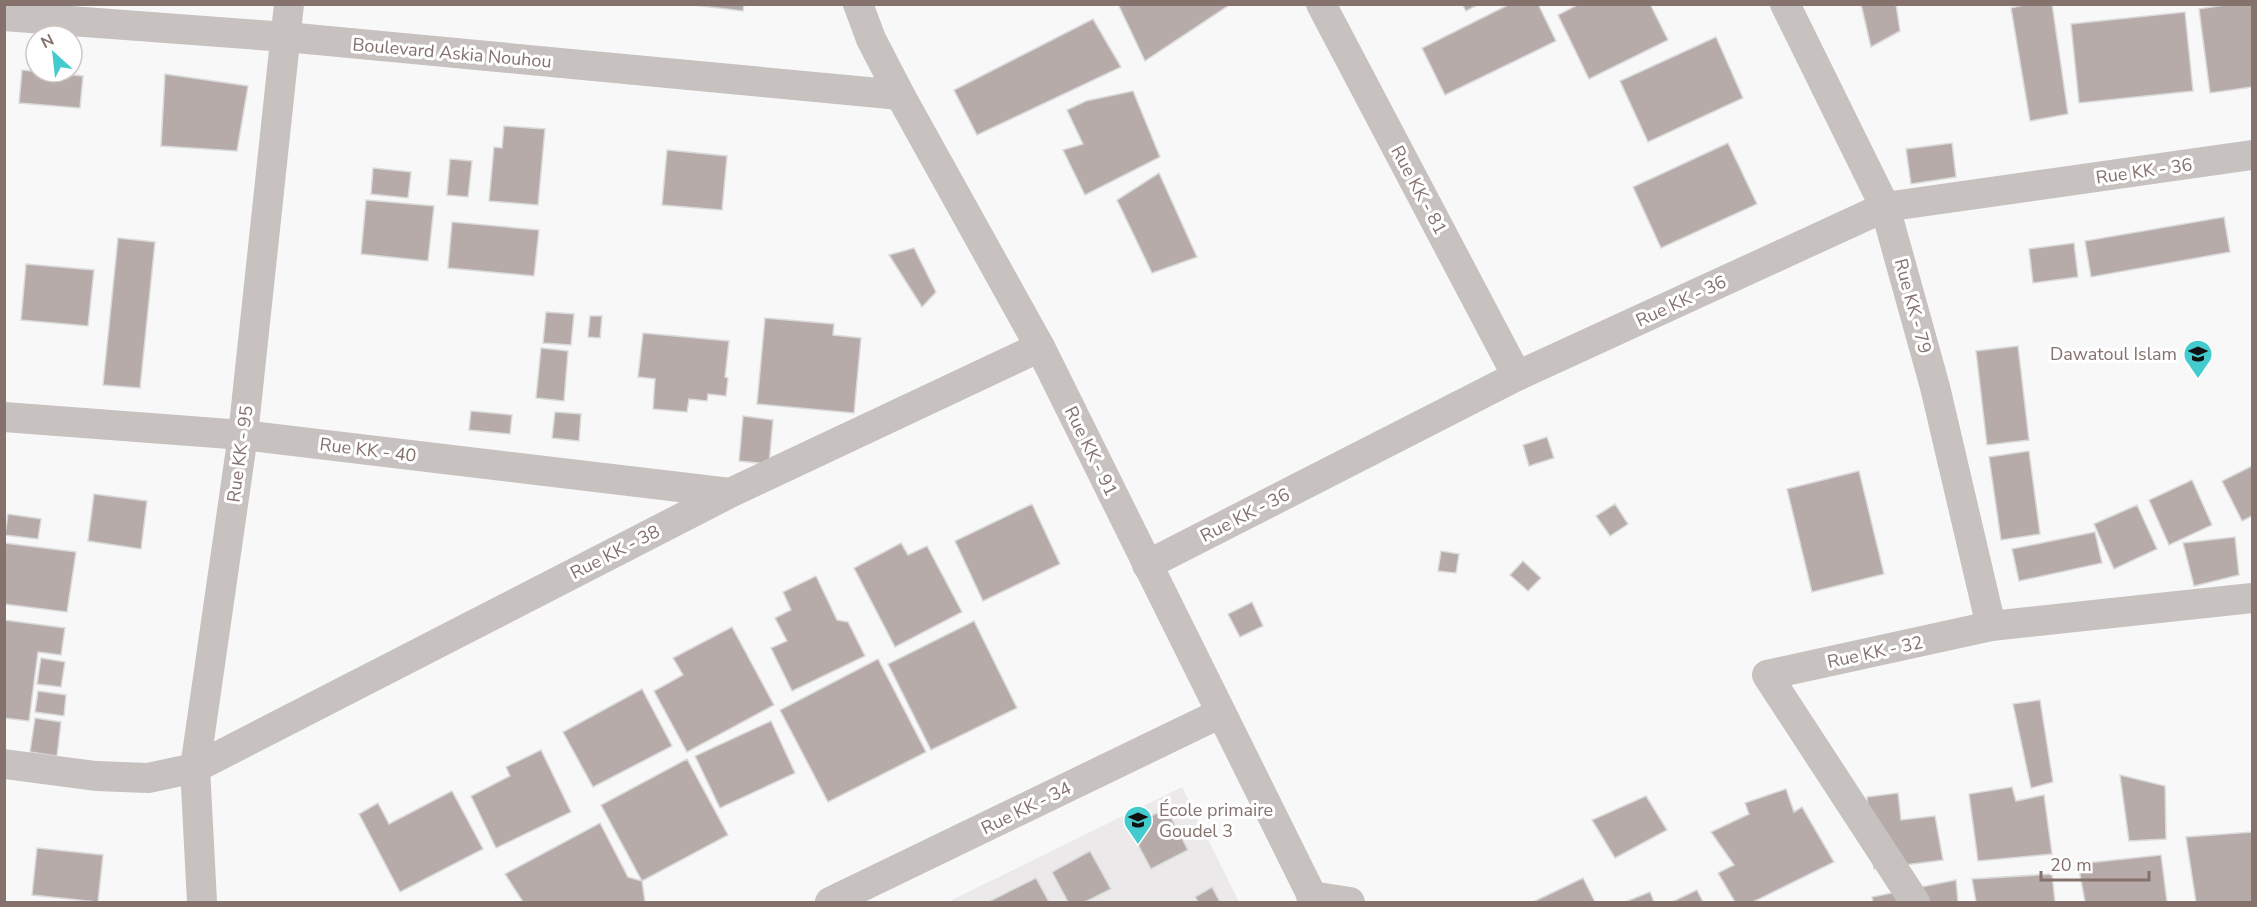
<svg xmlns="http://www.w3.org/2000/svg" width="2257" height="907" font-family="'Nunito Sans',sans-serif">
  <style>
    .built { fill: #ebe9ea }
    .building { fill: #b6aba9; stroke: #dadadb; stroke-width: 1.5 }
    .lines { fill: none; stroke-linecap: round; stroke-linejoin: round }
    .street { stroke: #c7c1bf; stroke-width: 30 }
    .labels { text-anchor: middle; stroke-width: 6; stroke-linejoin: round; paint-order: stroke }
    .street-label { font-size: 18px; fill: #85726c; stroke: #fff }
    .poi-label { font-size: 18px; fill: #85726c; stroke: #fff; text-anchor: end }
  </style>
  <rect width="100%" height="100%" fill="#f8f8f9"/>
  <polygon class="built" points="1182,787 1239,902 948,902"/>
  <g class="building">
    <polygon points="685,4 744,4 743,11"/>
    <polygon points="1118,4 1231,4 1145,61"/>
    <polygon points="1462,4 1479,4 1466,11"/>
    <polygon points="1510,4 1538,4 1556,41 1445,95 1422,48"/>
    <polygon points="1579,4 1650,4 1668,40 1589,79 1558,15"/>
    <polygon points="1861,4 1896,4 1900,31 1871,47"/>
    <polygon points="2028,4 2052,4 2068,114 2030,121 2011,8"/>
    <polygon points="2230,4 2252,4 2252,87 2210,93 2199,9"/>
    <polygon points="2185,12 2193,91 2079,103 2071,24"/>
    <polygon points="1093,19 1121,67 977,135 954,90"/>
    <polygon points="1716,37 1743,98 1648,142 1620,81"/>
    <polygon points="22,70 83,76 80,108 19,103"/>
    <polygon points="165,74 248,86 237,151 161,146"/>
    <polygon points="1133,91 1160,157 1085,195 1063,150 1083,144 1067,110 1086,101"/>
    <polygon points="504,126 545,129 538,205 489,201 494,147 502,148"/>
    <polygon points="1728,143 1757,204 1661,248 1633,187"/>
    <polygon points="1952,143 1956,177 1911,184 1906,149"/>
    <polygon points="667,150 727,156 722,210 662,205"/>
    <polygon points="450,159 472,161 468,197 447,195"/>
    <polygon points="373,168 411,172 408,198 371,194"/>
    <polygon points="1159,173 1197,257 1152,273 1117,200"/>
    <polygon points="366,200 434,206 428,261 361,254"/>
    <polygon points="2224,217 2230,252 2091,277 2085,241"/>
    <polygon points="452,222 539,230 534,276 448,268"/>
    <polygon points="118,238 155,242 140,388 103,385"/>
    <polygon points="2074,243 2078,277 2033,283 2029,249"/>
    <polygon points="914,248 936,292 922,307 889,255"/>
    <polygon points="26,264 94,270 88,326 21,320"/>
    <polygon points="546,312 574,314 571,345 543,343"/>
    <polygon points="590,316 602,316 600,338 588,337"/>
    <polygon points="765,318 834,324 833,335 861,338 854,413 757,404"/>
    <polygon points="643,333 729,341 725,377 728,378 726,396 708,394 707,401 689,399 687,412 653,409 655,379 638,377"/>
    <polygon points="2018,346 2029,440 1987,445 1976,351"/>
    <polygon points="541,348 568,351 564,401 536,398"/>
    <polygon points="471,411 512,415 510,434 469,430"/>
    <polygon points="555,412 581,414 579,441 552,438"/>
    <polygon points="743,416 773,420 769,464 739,461"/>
    <polygon points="1547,437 1554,458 1529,466 1523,445"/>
    <polygon points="2029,451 2040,534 2001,540 1989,457"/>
    <polygon points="2252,466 2252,516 2242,521 2222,481"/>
    <polygon points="1859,471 1884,574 1812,592 1787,489"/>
    <polygon points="2192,480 2212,525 2169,545 2149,500"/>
    <polygon points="94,494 147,501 141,549 88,541"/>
    <polygon points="1032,504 1060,564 983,601 955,541"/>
    <polygon points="1615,504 1628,524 1610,536 1596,516"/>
    <polygon points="2137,505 2157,549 2114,569 2094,524"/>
    <polygon points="8,514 41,519 38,539 5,535"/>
    <polygon points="2095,532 2102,563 2019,581 2012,549"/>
    <polygon points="2235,537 2239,575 2194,586 2183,543"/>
    <polygon points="4,543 76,552 67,612 4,604"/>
    <polygon points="901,543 908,555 927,546 962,612 895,647 854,568"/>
    <polygon points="1441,551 1459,554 1456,573 1438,571"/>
    <polygon points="1523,561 1541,578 1528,591 1510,575"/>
    <polygon points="816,576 837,620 848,622 865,656 792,691 771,648 787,641 775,618 791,610 783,592"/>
    <polygon points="1252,602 1263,626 1240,637 1228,614"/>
    <polygon points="4,620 65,628 61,655 38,652 29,721 4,718"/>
    <polygon points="974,621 1017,708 931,750 888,664"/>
    <polygon points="732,627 774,705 687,752 654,691 683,675 673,658"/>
    <polygon points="41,658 65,662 61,687 37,684"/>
    <polygon points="878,659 926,752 828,802 780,710"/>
    <polygon points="642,689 672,746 593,787 563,732"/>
    <polygon points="38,691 66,695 64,716 35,712"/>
    <polygon points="2040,700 2053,782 2031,788 2013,704"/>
    <polygon points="35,718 61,722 57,756 30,752"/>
    <polygon points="771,721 795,773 720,808 695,756"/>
    <polygon points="541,750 571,812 496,848 471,796 510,776 506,767"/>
    <polygon points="687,759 728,835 642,881 601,805"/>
    <polygon points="2120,775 2165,786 2166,839 2129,841"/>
    <polygon points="2012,787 2016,801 2044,795 2052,854 1978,861 1969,794"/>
    <polygon points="1786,789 1794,812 1802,807 1834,862 1753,902 1735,902 1718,873 1734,865 1711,832 1749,814 1745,803"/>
    <polygon points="452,791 483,849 400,892 359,814 378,803 389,824"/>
    <polygon points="1898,793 1901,820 1935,816 1943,860 1874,869 1867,797"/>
    <polygon points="1646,796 1667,830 1615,858 1592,820"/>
    <polygon points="1166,808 1188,850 1151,869 1129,828"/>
    <polygon points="600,823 628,877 642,881 645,902 523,902 505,874"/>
    <polygon points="2252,832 2252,902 2196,902 2186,837"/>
    <polygon points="37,848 103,855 98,902 32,895"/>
    <polygon points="1090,851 1111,889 1085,902 1068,902 1052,872"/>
    <polygon points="2161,855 2167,902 2085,902 2078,864"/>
    <polygon points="2052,874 2055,902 1976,902 1972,879"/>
    <polygon points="1036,878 1049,902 988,902"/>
    <polygon points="1583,878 1595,902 1533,902"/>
    <polygon points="1956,880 1958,902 1873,902 1872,897"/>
    <polygon points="1212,887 1220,902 1198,902 1195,897"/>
    <polygon points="1697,890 1703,902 1672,902"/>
    <polygon points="1650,892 1654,902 1625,902"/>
  </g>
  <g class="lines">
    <g class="street">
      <polyline points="858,4 871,39 900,95 1040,347 1315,902"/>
      <polyline points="1321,4 1517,376"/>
      <polyline points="1785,4 1885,207 1935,387 1991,626"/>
      <polyline points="4,16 286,37 900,95"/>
      <polyline points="4,417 243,435 730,493"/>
      <polyline points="1147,565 1517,376 1885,207 2252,155"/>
      <polyline points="4,764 96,776 148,778 195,768 730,493 1040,347"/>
      <polyline points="1311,896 1350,902"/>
      <polyline points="202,902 195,768 243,435 289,4"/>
      <polyline points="830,902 1221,713"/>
      <polyline points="1915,902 1767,675 1991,626 2252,598"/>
    </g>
  </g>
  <defs>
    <g id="school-pin" transform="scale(1.5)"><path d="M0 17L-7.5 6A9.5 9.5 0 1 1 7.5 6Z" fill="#43cbce" stroke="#fff"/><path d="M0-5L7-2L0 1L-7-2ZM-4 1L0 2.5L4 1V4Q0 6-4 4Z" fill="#111"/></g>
  </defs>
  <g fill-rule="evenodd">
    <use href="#school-pin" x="2198" y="354"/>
    <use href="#school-pin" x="1138" y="820"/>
  </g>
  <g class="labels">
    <g class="street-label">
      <text transform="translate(452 53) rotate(5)" y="6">Boulevard Askia Nouhou</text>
      <text transform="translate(2144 171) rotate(-8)" y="6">Rue KK - 36</text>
      <text transform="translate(1419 190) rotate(62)" y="6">Rue KK - 81</text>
      <text transform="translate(1681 301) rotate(-25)" y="6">Rue KK - 36</text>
      <text transform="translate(1913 306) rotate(75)" y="6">Rue KK - 79</text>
      <text transform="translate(368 450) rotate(7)" y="6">Rue KK - 40</text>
      <text transform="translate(1091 451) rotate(64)" y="6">Rue KK - 91</text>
      <text transform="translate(240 454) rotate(-82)" y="6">Rue KK - 95</text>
      <text transform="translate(1245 515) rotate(-27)" y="6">Rue KK - 36</text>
      <text transform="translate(615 552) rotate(-27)" y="6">Rue KK - 38</text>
      <text transform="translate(1875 652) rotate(-12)" y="6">Rue KK - 32</text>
      <text transform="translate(1026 808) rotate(-26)" y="6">Rue KK - 34</text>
    </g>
    <g class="poi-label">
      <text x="2177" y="360">Dawatoul Islam</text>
      <text x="1159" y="816" text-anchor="start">École primaire<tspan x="1159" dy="21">Goudel 3</tspan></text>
    </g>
  </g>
  <rect width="2257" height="907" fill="none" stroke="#85726c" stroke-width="12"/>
  <g transform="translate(54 54) rotate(333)"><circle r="28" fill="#ffffff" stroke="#cec7c4" stroke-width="1.5"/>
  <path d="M0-4.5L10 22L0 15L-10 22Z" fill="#43cbce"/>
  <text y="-9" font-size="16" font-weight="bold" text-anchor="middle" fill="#85726c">N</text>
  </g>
  <path d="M2041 871v9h108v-9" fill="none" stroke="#85726c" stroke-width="3"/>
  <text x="2050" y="871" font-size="18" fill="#85726c" stroke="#ffffff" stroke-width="4.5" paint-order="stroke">20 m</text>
</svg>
